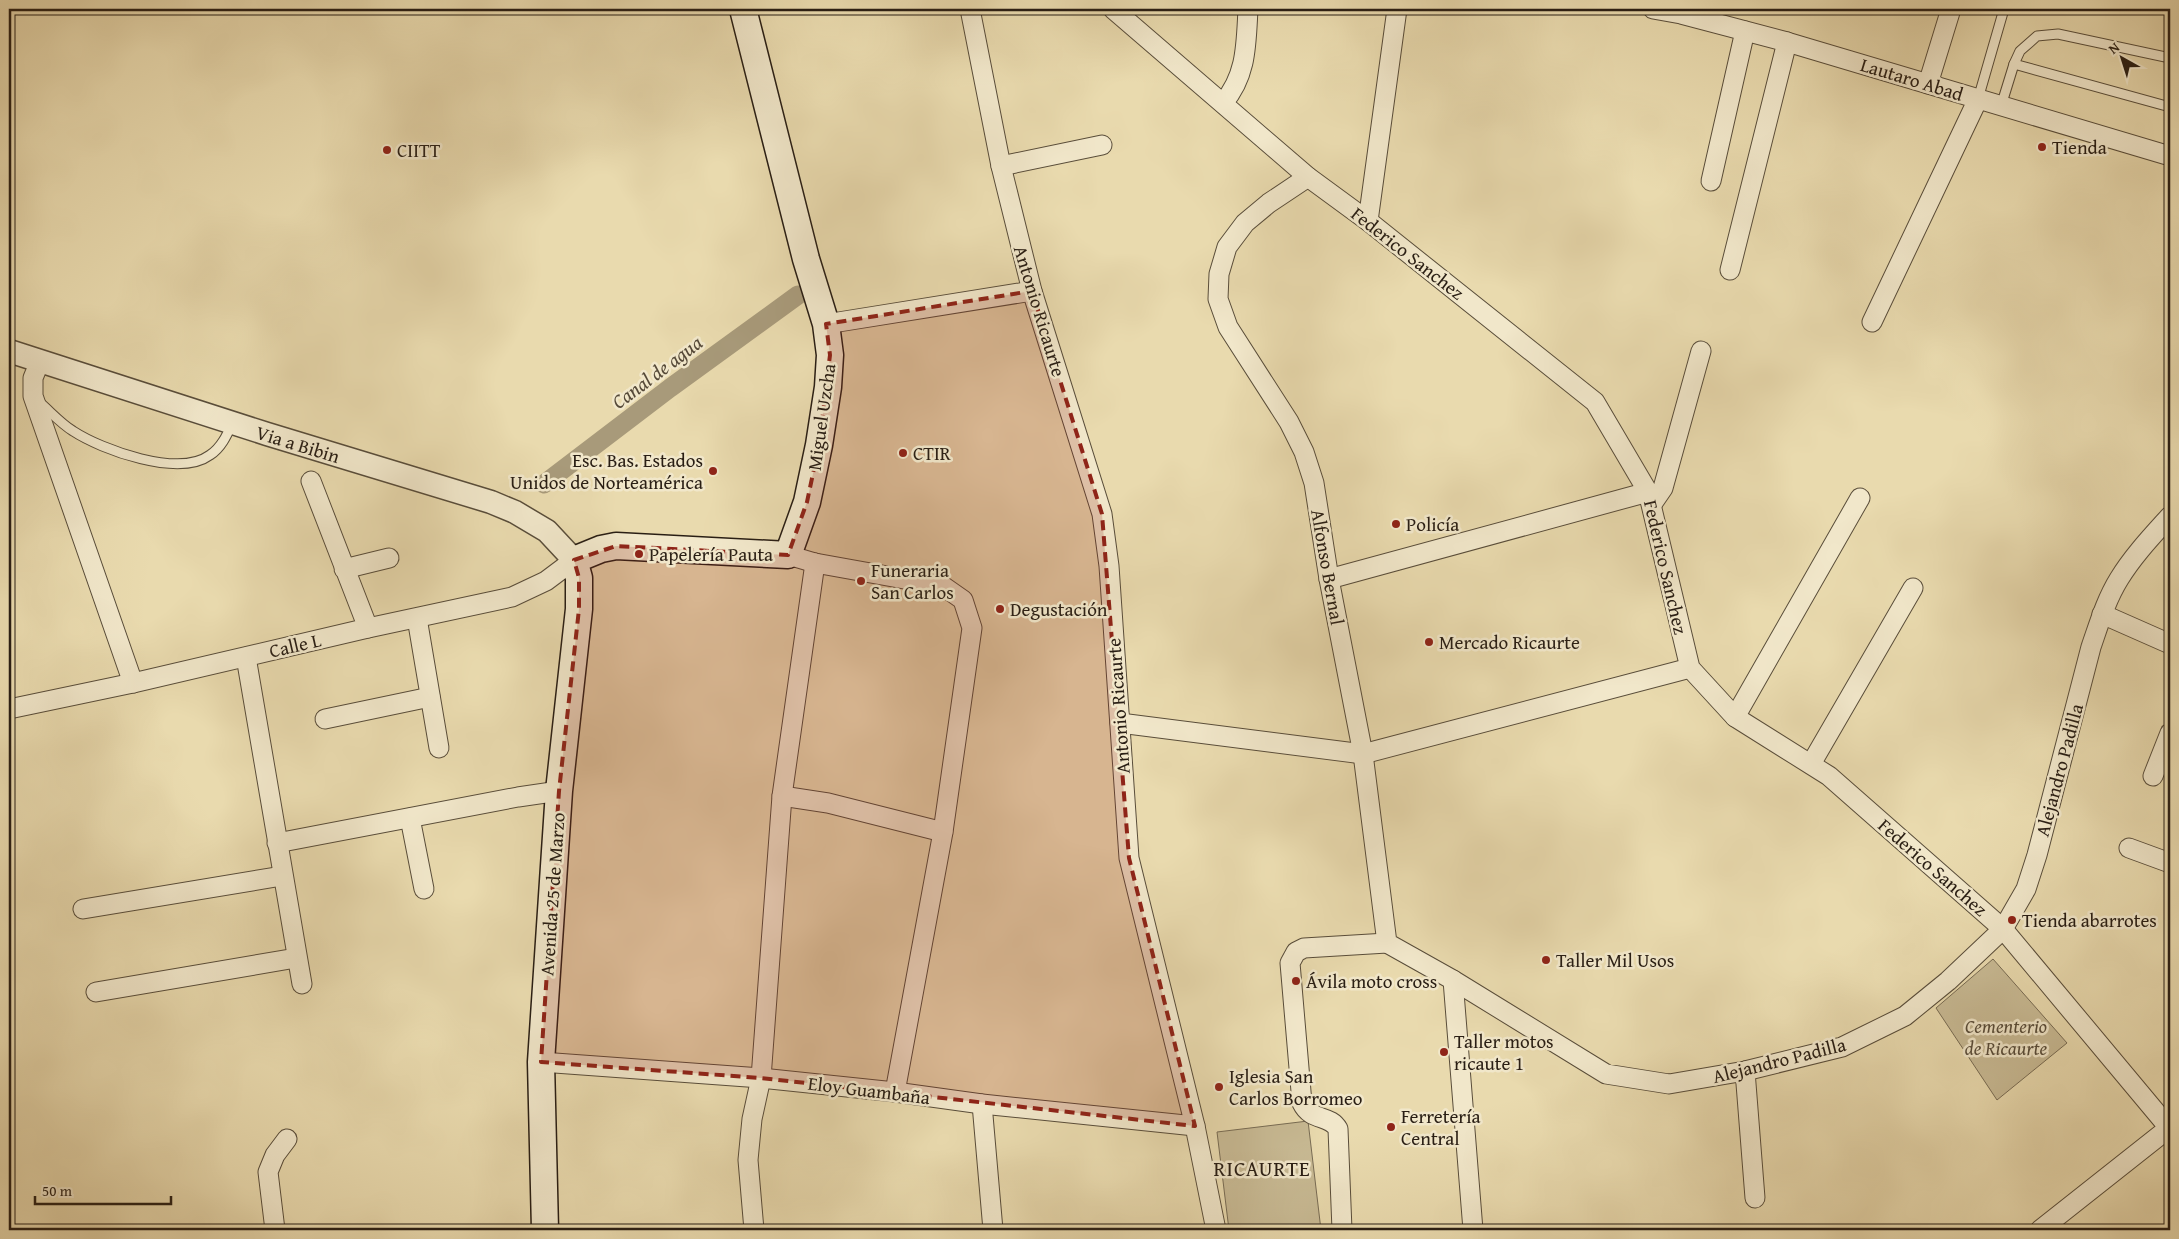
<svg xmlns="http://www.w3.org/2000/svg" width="2179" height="1239" font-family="'Gentium Book Plus',serif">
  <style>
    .green { fill: #c8ba94; stroke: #786c54 }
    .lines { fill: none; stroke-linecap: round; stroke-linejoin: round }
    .canal { stroke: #a89a7a; stroke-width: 19 }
    .service-casing { stroke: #594d3a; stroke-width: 11 }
    .minor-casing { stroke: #594d3a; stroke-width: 21 }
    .tertiary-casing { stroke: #594d3a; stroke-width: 25 }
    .secondary-casing { stroke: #291e14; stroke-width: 29 }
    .service { stroke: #f1e7ca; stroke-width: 9 }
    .minor { stroke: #f1e7ca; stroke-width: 19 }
    .tertiary { stroke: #f1e7ca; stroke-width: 22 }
    .secondary { stroke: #f1e7ca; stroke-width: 26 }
    .marked { fill: #8f2418; fill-opacity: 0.2; stroke: #8f2418; stroke-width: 4; stroke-dasharray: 10 6; stroke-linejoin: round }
    .poi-dot { fill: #8f2418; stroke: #f1e7ca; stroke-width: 2 }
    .labels { text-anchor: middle; stroke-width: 5; stroke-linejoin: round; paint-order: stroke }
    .street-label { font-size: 19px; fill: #291e14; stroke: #f1e7ca }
    .poi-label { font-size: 19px; fill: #291e14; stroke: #f1e7ca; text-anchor: start }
    .park-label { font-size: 19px; font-style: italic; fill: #594d3a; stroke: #f1e7ca }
    .water-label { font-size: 20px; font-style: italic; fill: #554938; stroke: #f1e7ca }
    .quarter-label { font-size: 21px; letter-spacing: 1px; fill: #291e14; stroke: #f1e7ca }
  </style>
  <rect width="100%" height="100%" fill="#e9daae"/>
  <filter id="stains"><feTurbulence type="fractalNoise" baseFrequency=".004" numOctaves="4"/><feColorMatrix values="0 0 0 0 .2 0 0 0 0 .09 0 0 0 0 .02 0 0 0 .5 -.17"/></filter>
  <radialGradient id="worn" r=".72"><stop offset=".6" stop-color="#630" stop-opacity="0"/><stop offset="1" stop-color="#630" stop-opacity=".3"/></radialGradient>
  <g class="green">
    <polygon points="1993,959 2067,1043 1997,1100 1936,1008"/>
    <polygon points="1308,1121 1321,1230 1229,1230 1217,1132"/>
  </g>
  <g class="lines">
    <polyline class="canal" points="544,484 670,388 798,295"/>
    <g class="service-casing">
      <g id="service">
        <polyline points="2014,64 2170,107"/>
        <polyline points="1978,99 2004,9"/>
        <polyline points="2001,106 2014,64 2020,51 2037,36 2058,34 2170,58"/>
        <path d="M38 401C50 411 60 423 73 431 102 450 179 478 210 455 221 448 227 435 232 424"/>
      </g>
    </g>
    <g class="minor-casing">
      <g id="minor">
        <polyline points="970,9 1001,166 1032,291 1102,514 1109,566 1129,858 1195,1126 1216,1230"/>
        <polyline points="1113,9 1308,177 1368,221 1595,402 1648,492 1690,668 1735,717 1829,776 2003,929 2170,1129"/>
        <polyline points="1653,9 1681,14 1787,42 2170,156"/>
        <polyline points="1928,84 1951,9"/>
        <path d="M1223 103C1247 75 1246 44 1248 9"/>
        <polyline points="1001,166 1102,145"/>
        <path d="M1308 177 1269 203 1245 223 1227 247 1219 274 1218 299 1228 327 1289 422 1304 452 1314 483 1329 579 1363 754 1387 943 1453 980 1606 1074 1669 1084 1745 1071 1842 1047 1905 1016 1948 981 2003 929 2026 889 2037 855 2091 647C2099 624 2106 600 2119 579 2133 556 2152 536 2170 516"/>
        <polyline points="1711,181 1745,31"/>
        <polyline points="1368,221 1397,9"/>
        <polyline points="1730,270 1787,42"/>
        <polyline points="1872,322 1978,99"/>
        <polyline points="826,324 1032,291"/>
        <polyline points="40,361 33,378 33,396 133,683"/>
        <polyline points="311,481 368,628"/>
        <polyline points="1652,504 1663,488 1701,351"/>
        <polyline points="788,555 815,563 943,586 963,600 972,628 943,832 895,1092"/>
        <polyline points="344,569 389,558"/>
        <polyline points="1329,579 1648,492"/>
        <polyline points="2102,614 2170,644"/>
        <polyline points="417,618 439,748"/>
        <polyline points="246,657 302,984"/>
        <polyline points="9,709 133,683 368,628 512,597 546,581 574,560"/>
        <polyline points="1735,717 1860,498"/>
        <polyline points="325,719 430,697"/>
        <polyline points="1120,723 1363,754 1690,668"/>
        <polyline points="1811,764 1913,588"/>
        <polyline points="2153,776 2170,733"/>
        <polyline points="782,796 828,803 943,832"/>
        <polyline points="410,818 424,889"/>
        <polyline points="277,843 518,797 559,791"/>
        <polyline points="2129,848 2170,863"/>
        <polyline points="83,909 282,876"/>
        <polyline points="1453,980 1473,1230"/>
        <polyline points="96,992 296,958"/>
        <polyline points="541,1062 761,1078 895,1092 982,1104 1195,1126"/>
        <polyline points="1745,1071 1755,1198"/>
        <polyline points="982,1104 993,1230"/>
        <polyline points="275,1230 268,1172 275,1155 287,1139"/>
        <polyline points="754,1230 748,1160 752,1119 761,1078 782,796 815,563"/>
        <path d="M1342 1230 1338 1129C1330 1114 1311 1122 1302 1103L1290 963 1296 952 1304 948 1387 943"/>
        <polyline points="2040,1230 2169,1128"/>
      </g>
    </g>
    <g class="tertiary-casing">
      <polyline id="tertiary" points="9,351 267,434 491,502 515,512 547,531 574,560"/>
    </g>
    <g class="secondary-casing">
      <polyline id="secondary" points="545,1230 541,1062 559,791 579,609 579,578 574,560 601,549 616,546 788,555 807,502 819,445 828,387 830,355 826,324 806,259 743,9"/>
    </g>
    <use href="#service" class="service"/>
    <use href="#minor" class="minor"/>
    <use href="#tertiary" class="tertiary"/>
    <use href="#secondary" class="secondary"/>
  </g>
  <path class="marked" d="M1032 291 1102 514 1129 858 1195 1126 761 1078 541 1062 559 791 579 609V578L574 560 616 546 788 555 807 502 819 445 830 355 826 324Z"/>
  <g class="poi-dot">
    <circle cx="2042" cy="147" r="5"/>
    <circle cx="387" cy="150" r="5"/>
    <circle cx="903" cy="453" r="5"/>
    <circle cx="713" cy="471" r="5"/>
    <circle cx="1396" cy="524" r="5"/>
    <circle cx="639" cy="554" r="5"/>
    <circle cx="861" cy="581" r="5"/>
    <circle cx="1000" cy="609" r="5"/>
    <circle cx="1429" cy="642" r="5"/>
    <circle cx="2012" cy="920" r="5"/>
    <circle cx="1546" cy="960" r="5"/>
    <circle cx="1296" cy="981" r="5"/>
    <circle cx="1444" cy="1052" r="5"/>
    <circle cx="1219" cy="1087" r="5"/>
    <circle cx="1391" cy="1127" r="5"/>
  </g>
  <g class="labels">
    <g class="street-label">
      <text transform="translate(1912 79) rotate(17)" y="7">Lautaro Abad</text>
      <text transform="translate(1408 253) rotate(38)" y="7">Federico Sanchez</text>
      <text transform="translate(1040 311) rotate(73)" y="7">Antonio Ricaurte</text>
      <text transform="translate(821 417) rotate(-82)" y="7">Miguel Uzcha</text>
      <text transform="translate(298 444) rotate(17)" y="7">Via a Bibin</text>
      <text transform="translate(1328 567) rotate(80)" y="7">Alfonso Bernal</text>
      <text transform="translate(1666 567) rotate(77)" y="7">Federico Sanchez</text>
      <text transform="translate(295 645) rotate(-13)" y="7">Calle L</text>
      <text transform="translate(1118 706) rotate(-94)" y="7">Antonio Ricaurte</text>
      <text transform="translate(2059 770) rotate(-75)" y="7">Alejandro Padilla</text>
      <text transform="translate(1933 867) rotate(41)" y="7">Federico Sanchez</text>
      <text transform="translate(552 894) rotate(-86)" y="7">Avenida 25 de Marzo</text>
      <text transform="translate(1779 1060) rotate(-14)" y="7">Alejandro Padilla</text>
      <text transform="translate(869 1090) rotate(7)" y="7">Eloy Guambaña</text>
    </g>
    <g class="poi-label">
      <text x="2052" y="154">Tienda</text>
      <text x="397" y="157">CIITT</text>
      <text x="913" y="460">CTIR</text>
      <text x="703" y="467" text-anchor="end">Esc. Bas. Estados<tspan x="703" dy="22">Unidos de Norteamérica</tspan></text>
      <text x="1406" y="531">Policía</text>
      <text x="649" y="561">Papelería Pauta</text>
      <text x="871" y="577">Funeraria<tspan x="871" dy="22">San Carlos</tspan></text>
      <text x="1010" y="616">Degustación</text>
      <text x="1439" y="649">Mercado Ricaurte</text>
      <text x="2022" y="927">Tienda abarrotes</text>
      <text x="1556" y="967">Taller Mil Usos</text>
      <text x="1306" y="988">Ávila moto cross</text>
      <text x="1454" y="1048">Taller motos<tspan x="1454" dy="22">ricaute 1</tspan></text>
      <text x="1229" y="1083">Iglesia San<tspan x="1229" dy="22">Carlos Borromeo</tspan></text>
      <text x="1401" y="1123">Ferretería<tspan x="1401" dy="22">Central</tspan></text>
    </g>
    <g class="park-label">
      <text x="2006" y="1033">Cementerio<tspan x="2006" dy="22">de Ricaurte</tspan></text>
    </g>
    <g class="water-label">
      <text transform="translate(657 372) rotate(-37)" y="7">Canal de agua</text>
    </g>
    <g class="quarter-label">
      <text x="1262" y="1176">RICAURTE</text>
    </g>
  </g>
  <rect width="2179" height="1239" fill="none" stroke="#e9daae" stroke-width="30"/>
  <rect x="10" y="10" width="2159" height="1219" fill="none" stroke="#291e14" stroke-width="2.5"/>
  <rect x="15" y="15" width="2149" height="1209" fill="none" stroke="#291e14"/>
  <g transform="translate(2122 58) rotate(321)" stroke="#f1e7ca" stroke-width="4" paint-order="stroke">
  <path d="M0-4L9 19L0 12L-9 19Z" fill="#291e14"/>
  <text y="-8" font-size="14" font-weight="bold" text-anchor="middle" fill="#291e14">N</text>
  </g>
  <path d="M35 1196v8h136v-8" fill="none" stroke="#291e14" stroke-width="2.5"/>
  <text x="42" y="1196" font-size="15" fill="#291e14" stroke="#f1e7ca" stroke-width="4" paint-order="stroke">50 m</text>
  <rect width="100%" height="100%" filter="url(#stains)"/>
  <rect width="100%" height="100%" fill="url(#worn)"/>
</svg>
